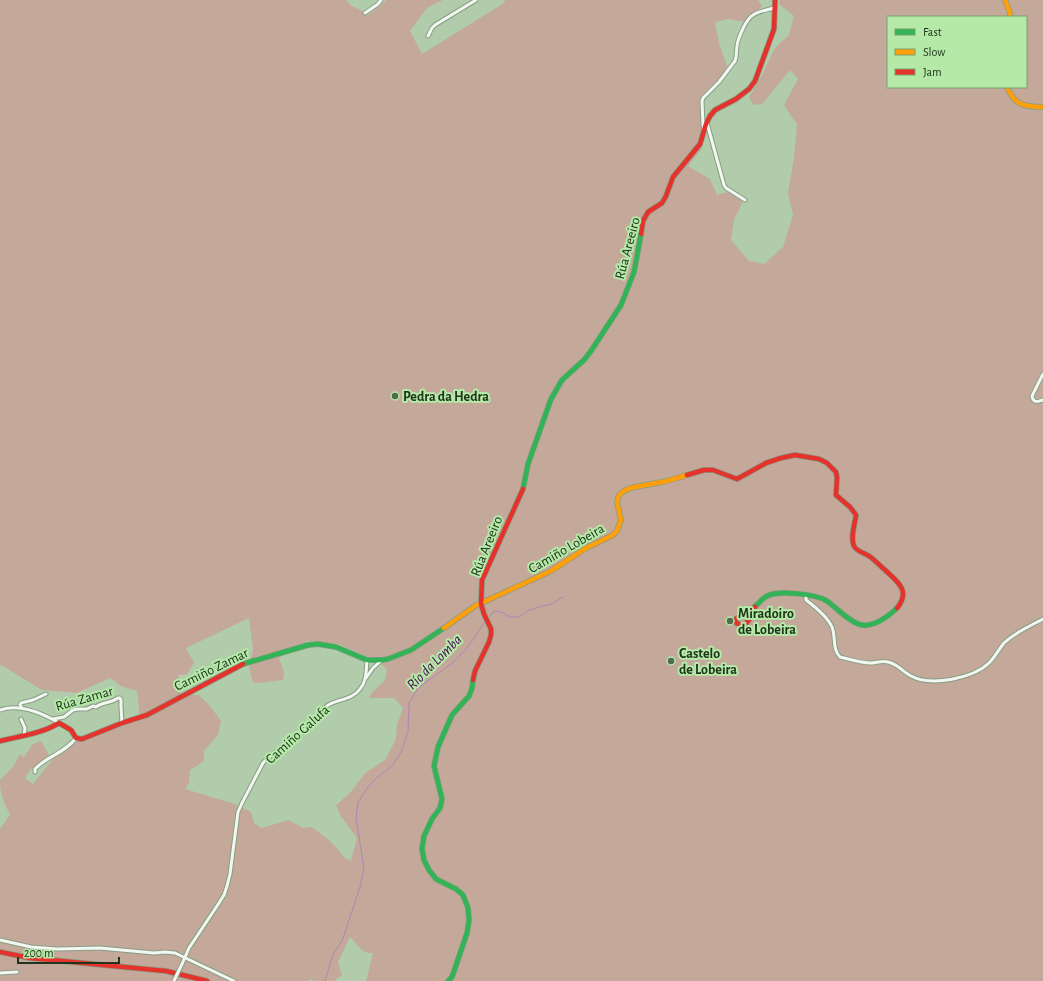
<svg xmlns="http://www.w3.org/2000/svg" width="1043" height="981" font-family="'Alegreya Sans',sans-serif">
  <style>
    .green { fill: #c4a99a; fill-rule: evenodd }
    .lines { fill: none; stroke-linecap: round; stroke-linejoin: round }
    .stream { stroke: #ad86b7; stroke-width: 1 }
    .street-casing { stroke: #879d82; stroke-width: 5 }
    .fast-casing { stroke: #879d82; stroke-width: 6 }
    .slow-casing { stroke: #879d82; stroke-width: 6 }
    .jam-casing { stroke: #879d82; stroke-width: 6 }
    .street { stroke: #f3f7f2; stroke-width: 3 }
    .fast { stroke: #30b455; stroke-width: 4.5 }
    .slow { stroke: #ff9f0a; stroke-width: 4.5 }
    .jam { stroke: #e5322d; stroke-width: 4.5 }
    .street-bridge-casing { stroke: #879d82; stroke-width: 5; stroke-linecap: butt }
    .street-bridge { stroke: #f3f7f2; stroke-width: 3 }
    .poi-dot { fill: #526a4d; stroke: #b4e9a8; stroke-width: 1.5 }
    .labels { text-anchor: middle; stroke-width: 4; stroke-linejoin: round; paint-order: stroke }
    .street-label { font-size: 14px; fill: #20351b; stroke: #b4e9a8 }
    .poi-label { font-size: 14px; font-weight: bold; fill: #20351b; stroke: #b4e9a8; text-anchor: start }
    .water-label { font-size: 15px; font-style: italic; fill: #460053; stroke: #b4e9a8 }
  </style>
  <rect width="100%" height="100%" fill="#b0ccaa"/>
  <path class="green" d="M0 0H346L352 6 369 14 380 6 386 0H443L427 8 410 31 422 54 504 3 505 0H758L762 6 748 22 727 19 715 22 719 43 728 69 701 96 703 127 704 138 701 150 688 166 710 179 717 195 728 192 743 201 734 220 731 240 749 261 764 264 783 247 793 215 788 193 794 157 797 124 789 113 784 105 798 79 790 70 762 104 753 105 749 97 762 75 775 48 789 35 794 16 779 4 780 0H1043V981H366L373 953C362 955 357 943 350 937L338 962 342 975 334 981H314L310 979 309 981H0V829L10 815C4 801 0 796 0 780L13 767 20 754 24 757 33 744 41 741 49 755 30 770 25 778 33 784 53 759 72 746 76 738 110 729 140 717 137 691 121 686 110 678 77 693 42 690 1 665 0 666ZM888 17H1026V87H888ZM249 618 253 649 249 667 253 683 266 682 283 680 284 672 279 658 307 641 339 644 379 662 387 669 385 680 376 689 372 692 369 698H394L403 708 397 724 396 739 385 760 365 773 350 793 336 805 340 815 357 838 351 860 346 859 330 841 312 827 303 828 288 820 262 828 254 823 251 812 232 803 185 789 189 783 190 770 197 766 204 761V751L218 735 221 721 210 706 199 695H182L178 690 179 675 187 674 194 663 186 648Z"/>
  <g class="lines">
    <g class="stream">
      <polyline points="490,616 494,611 501,612 510,617 519,617 528,611 539,607 551,604 563,597"/>
      <polyline points="325,981 333,954 342,941 360,887 364,868 356,818 358,802 366,790 374,780 393,765 401,752 408,732 409,703 418,688 451,664 466,649 475,637 484,623"/>
    </g>
    <g class="street-casing">
      <g id="street">
        <polyline points="365,13 378,4 381,0"/>
        <polyline points="428,36 432,28 435,25 476,0"/>
        <polyline points="707,123 724,185 726,188 745,200"/>
        <path d="M704 129 703 125 702 101 703 98 719 82 735 61C737 56 736 51 737 46 738 38 746 19 753 15 759 11 767 10 774 8"/>
        <path d="M1043 374 1032 396C1033 403 1038 402 1043 400"/>
        <path d="M806 595V600C814 606 828 618 832 627 836 637 832 649 840 657 848 659 862 663 870 663 876 663 882 660 888 662 898 664 903 672 911 676 932 687 973 678 989 663 995 657 999 649 1004 643 1014 633 1030 626 1043 619"/>
        <polyline points="366,678 373,668 382,660"/>
        <polyline points="22,708 20,705 21,703 33,700 46,694"/>
        <path d="M0 710C20 703 42 713 59 723"/>
        <polyline points="21,719 25,728 24,735"/>
        <path d="M53 719 64 717 73 710 78 709H87L93 706 96 707C102 702 112 703 118 698H120L121 700V707L122 723"/>
        <path d="M35 772V769C47 756 65 753 76 738"/>
        <polyline points="0,940 31,947 57,949 100,948 154,953 165,952 175,953 234,981"/>
        <path d="M182 964 189 948 217 906 224 895 227 886 230 874 238 812 242 803 263 763C276 749 295 740 308 726 316 719 321 709 330 704 340 699 353 699 360 689 367 681 366 670 367 660"/>
        <polyline points="0,973 17,972"/>
      </g>
    </g>
    <g class="fast-casing">
      <g id="fast">
        <polyline points="523,489 528,464 551,399 562,380 584,360 591,351 621,305 634,272 641,234"/>
        <path d="M753 608C758 605 761 599 767 596 778 590 816 594 827 601 837 608 850 623 862 625 874 627 889 616 897 608"/>
        <polyline points="243,664 308,645 318,644 336,647 367,660 382,660 388,659 411,650 444,628"/>
        <polyline points="448,981 452,977 467,933 469,920 468,908 463,895 456,889 436,879 429,870 424,860 422,849 424,836 432,819 440,808 442,799 434,766 438,747 452,715 469,696 472,688 473,680"/>
      </g>
    </g>
    <g class="slow-casing">
      <g id="slow">
        <polyline points="1005,0 1010,13 1010,17"/>
        <path d="M1007 87C1014 105 1025 107 1043 107"/>
        <polyline points="444,628 475,606 551,571 586,548 613,535 617,531 621,520 617,502 619,495 624,491 630,488 667,481 687,475"/>
      </g>
    </g>
    <g class="jam-casing">
      <g id="jam">
        <polyline points="641,234 643,221 648,212 662,203 666,196 673,177 700,144 706,124 710,116 715,110 736,99 749,89 755,81 774,29 775,0"/>
        <path d="M687 475 704 470H713L737 479 766 463 781 458 795 455 819 459 827 463 836 472 837 478 836 495 850 507 856 515C855 524 850 537 854 546 856 551 864 553 869 556 875 560 880 566 885 570 898 582 911 591 897 608"/>
        <path d="M753 608 737 618 735 620V622C746 631 752 616 755 607"/>
        <polyline points="473,680 475,671 489,642 491,635 491,629 484,614 481,604 482,580 523,489"/>
        <path d="M0 741C20 736 41 734 59 723L71 730 76 738 82 739 122 723 147 715 243 664"/>
        <polyline points="0,952 30,958 166,971 207,981"/>
      </g>
    </g>
    <use href="#street" class="street"/>
    <use href="#fast" class="fast"/>
    <use href="#slow" class="slow"/>
    <use href="#jam" class="jam"/>
    <g class="street-bridge-casing">
      <polyline id="street-bridge" points="174,981 182,964"/>
    </g>
    <use href="#street-bridge" class="street-bridge"/>
  </g>
  <g class="poi-dot">
    <circle cx="395" cy="396" r="4"/>
    <circle cx="730" cy="621" r="4"/>
    <circle cx="671" cy="661" r="4"/>
  </g>
  <g class="labels">
    <g class="street-label">
      <text transform="translate(627 248) rotate(-75)" y="5">Rúa Areeiro</text>
      <text transform="translate(486 546) rotate(-68)" y="5">Rúa Areeiro</text>
      <text transform="translate(566 548) rotate(-30)" y="5">Camiño Lobeira</text>
      <text transform="translate(211 669) rotate(-26)" y="5">Camiño Zamar</text>
      <text transform="translate(84 698) rotate(-16)" y="5">Rúa Zamar</text>
      <text transform="translate(297 734) rotate(-42)" y="5">Camiño Galufa</text>
    </g>
    <g class="poi-label">
      <text x="403" y="401">Pedra da Hedra</text>
      <text x="738" y="618">Miradoiro<tspan x="738" dy="16">de Lobeira</tspan></text>
      <text x="679" y="658">Castelo<tspan x="679" dy="16">de Lobeira</tspan></text>
    </g>
    <g class="water-label">
      <text transform="translate(434 662) rotate(-45)" y="5">Río da Lomba</text>
    </g>
  </g>
  <rect x="887" y="16" width="140" height="72" fill="#b4e9a8" stroke="#79a170"/>
  <rect x="895" y="29" width="20" height="6" fill="#30b455" stroke="#79a170"/>
  <text x="923" y="36" font-size="12" fill="#20351b">Fast</text>
  <rect x="895" y="49" width="20" height="6" fill="#ff9f0a" stroke="#79a170"/>
  <text x="923" y="56" font-size="12" fill="#20351b">Slow</text>
  <rect x="895" y="69" width="20" height="6" fill="#e5322d" stroke="#79a170"/>
  <text x="923" y="76" font-size="12" fill="#20351b">Jam</text>
  <path d="M18 957v6h101v-6" fill="none" stroke="#20351b" stroke-width="2"/>
  <text x="24" y="957" font-size="12" fill="#20351b" stroke="#b4e9a8" stroke-width="3" paint-order="stroke">200 m</text>
</svg>
